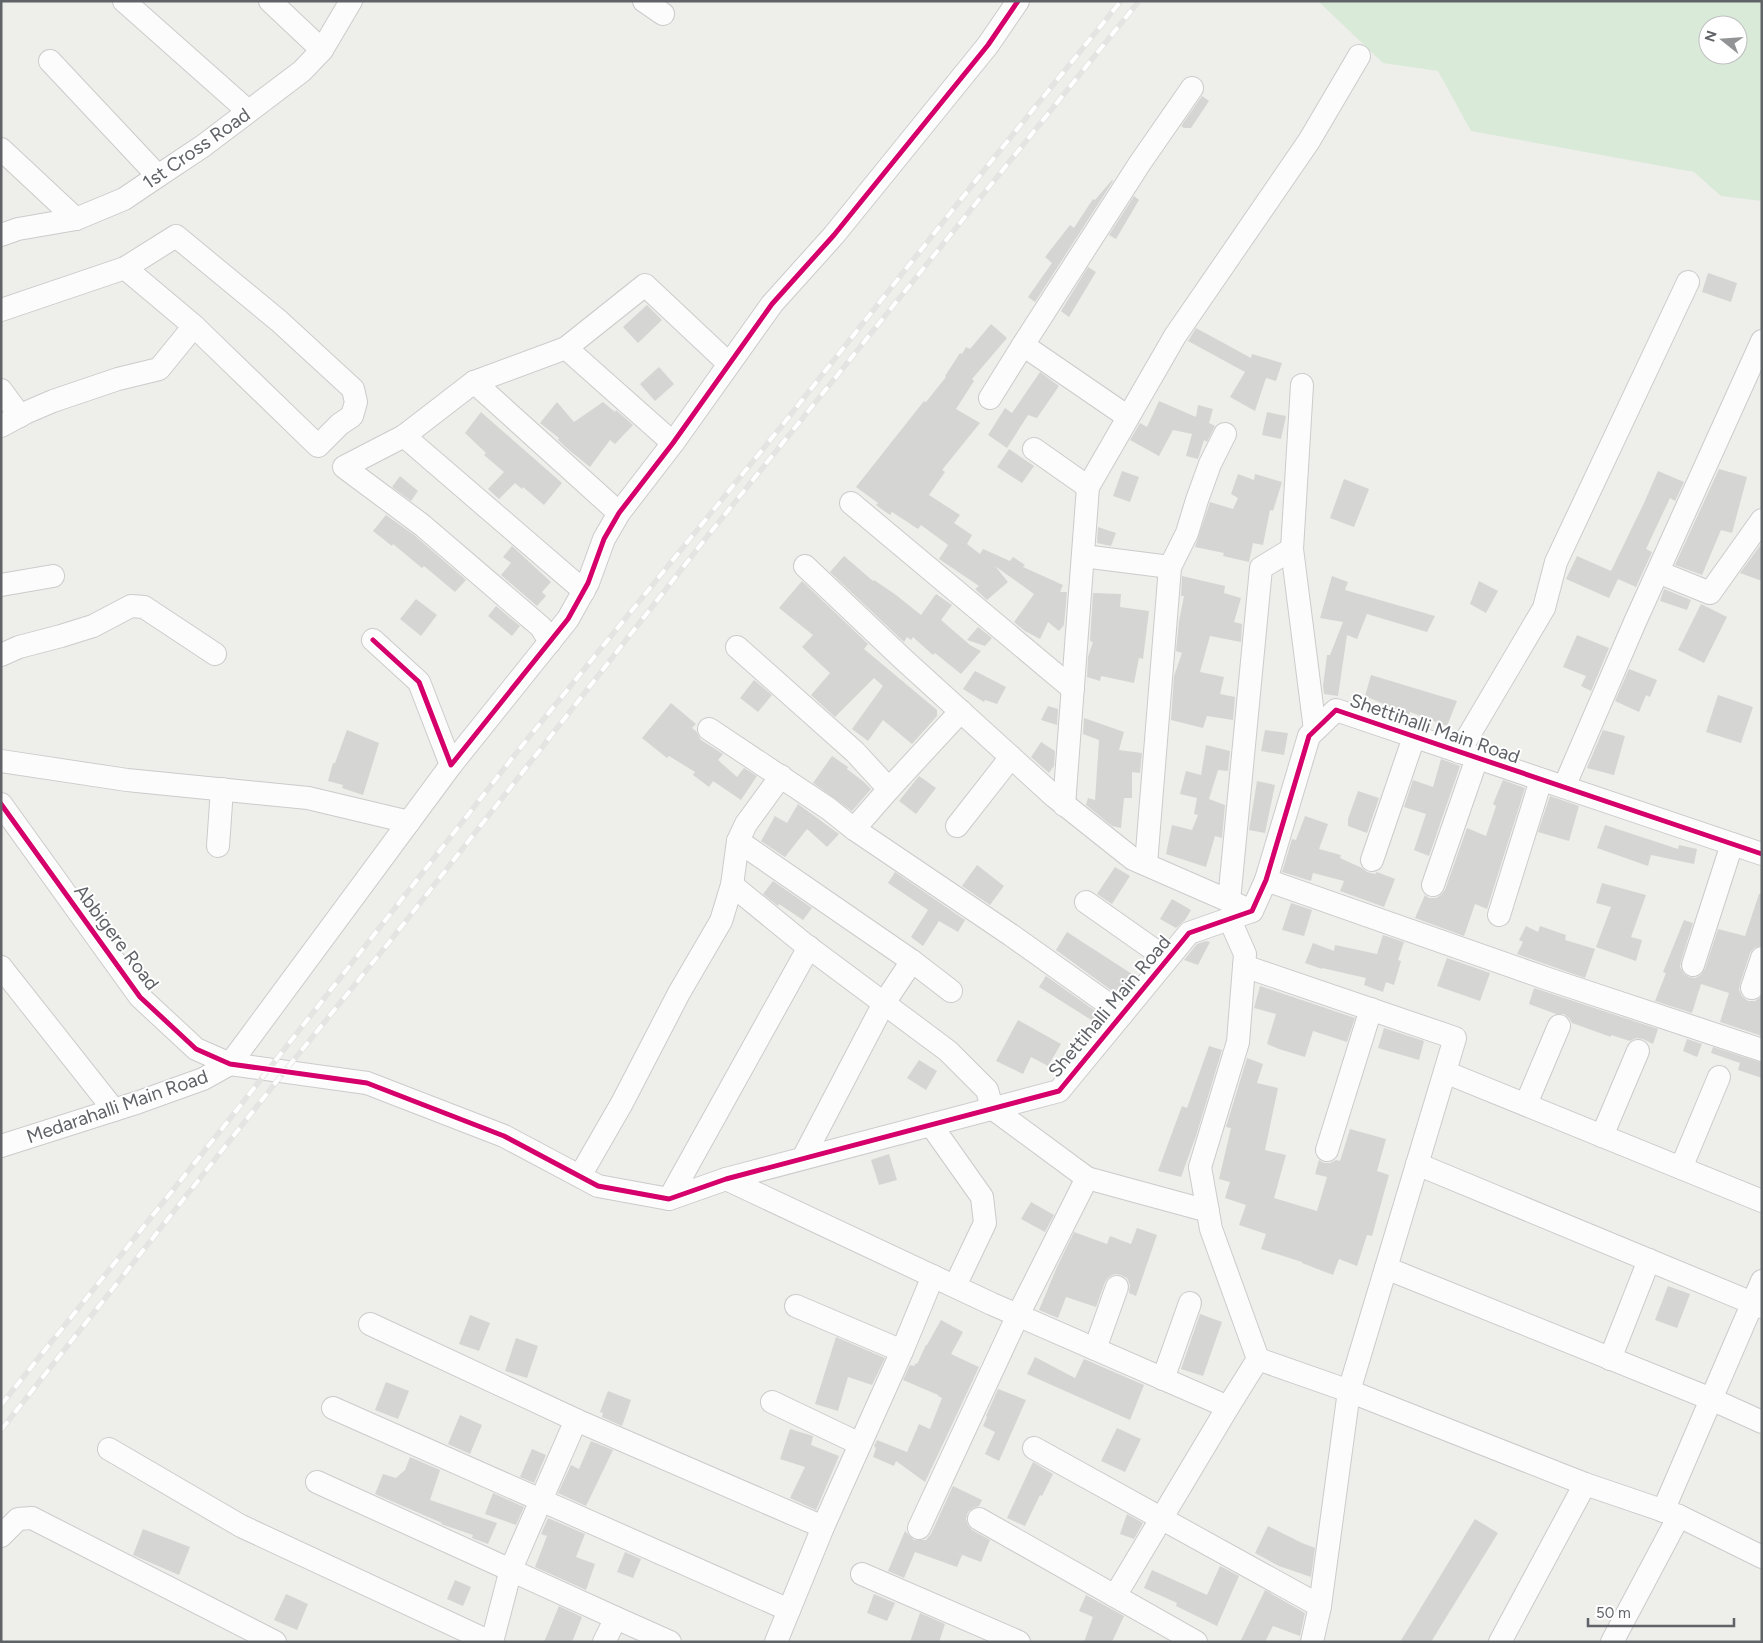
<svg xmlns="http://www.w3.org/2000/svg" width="1763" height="1643" font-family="Figtree,sans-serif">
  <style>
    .green { fill: #d9ead8; fill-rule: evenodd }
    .building { fill: #d5d5d3 }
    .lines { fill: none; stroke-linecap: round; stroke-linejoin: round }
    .minor-casing { stroke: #cbcccb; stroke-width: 24 }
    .minor { stroke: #fcfcfc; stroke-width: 22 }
    .rail-casing { stroke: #e4e4e3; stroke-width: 5.5 }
    .rail { stroke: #fff; stroke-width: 4; stroke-dasharray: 11; stroke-linecap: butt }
    .cycleway-casing { stroke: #fff; stroke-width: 8 }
    .cycleway { stroke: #d6006c; stroke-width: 5 }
    .labels { text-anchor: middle; stroke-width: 4; stroke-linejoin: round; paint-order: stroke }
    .street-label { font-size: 19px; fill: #5f6267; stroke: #fff }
  </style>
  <rect width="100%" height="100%" fill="#eeeeea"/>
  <path class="green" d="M1318 1H1762V201L1721 196 1694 172 1471 131 1438 71 1383 63ZM1708 25H1738V55H1708Z"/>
  <g class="building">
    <polygon points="1202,96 1209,101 1191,128 1184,128 1181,126"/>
    <polygon points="1112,180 1113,181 1035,302 1028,297 1052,263 1045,257 1070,225 1074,228 1093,199 1095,200"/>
    <polygon points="1134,196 1139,200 1116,239 1109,235"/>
    <polygon points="1088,267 1096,272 1069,317 1061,311"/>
    <polygon points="1708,273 1737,283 1731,302 1702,292"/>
    <polygon points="647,305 662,320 638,343 623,327"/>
    <polygon points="991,324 1007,338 972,379 974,381 956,409 980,423 942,470 945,472 929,495 960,515 954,523 972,535 967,544 980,554 983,549 1010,561 1013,557 1025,565 1023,567 1063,585 1060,592 1067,592 1064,625 1059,631 1048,622 1040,639 1025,631 1014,622 1034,594 995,566 1008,582 987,600 975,589 979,586 939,559 948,545 921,525 918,529 892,512 890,515 876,505 878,503 856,487 924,401 926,402 946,377 945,376 960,353 962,354 966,347 970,349"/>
    <polygon points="1196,328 1251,358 1252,354 1282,363 1276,381 1266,378 1255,411 1230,397 1245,372 1188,341"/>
    <polygon points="659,367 674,384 655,401 640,384"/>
    <polygon points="1040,372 1059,386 1037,418 1028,415 1007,448 988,435 1005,408 1012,413"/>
    <polygon points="1159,401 1196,417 1198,405 1213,409 1209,423 1215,426 1207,442 1204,440 1198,459 1186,456 1192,434 1173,430 1159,456 1130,440 1140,423 1147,427"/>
    <polygon points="557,402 574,422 603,402 615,412 616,410 633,425 615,444 610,440 590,467 570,451 558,440 559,438 540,423"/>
    <polygon points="481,412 562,483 544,505 523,487 522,489 515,483 499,499 488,489 504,472 484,455 486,453 465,433"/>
    <polygon points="1267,412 1286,416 1281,439 1262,435"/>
    <polygon points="1009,449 1034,466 1022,483 997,467"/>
    <polygon points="1719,469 1747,477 1732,533 1721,530 1702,575 1675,565"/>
    <polygon points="1122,471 1139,477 1130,502 1113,496"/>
    <polygon points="1658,471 1684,482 1675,501 1670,498 1646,549 1652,552 1636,587 1618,579 1609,598 1566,579 1577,556 1611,571 1644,503"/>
    <polygon points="1238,474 1254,480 1255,474 1282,482 1273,511 1270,510 1263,545 1253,543 1249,562 1223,556 1224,553 1195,547 1210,502 1233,509 1238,498 1231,494"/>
    <polygon points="400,476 418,491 411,501 392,487"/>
    <polygon points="1344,479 1369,489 1354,527 1330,518"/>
    <polygon points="386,515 414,535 466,580 455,592 424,566 422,568 393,544 392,546 373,531"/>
    <polygon points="1098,527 1116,533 1111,546 1097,543"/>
    <polygon points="1762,543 1762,581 1740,573"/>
    <polygon points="512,546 551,582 542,592 546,596 537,606 501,575 511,563 503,557"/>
    <polygon points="844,556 873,581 874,580 896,595 921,615 936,594 952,605 941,620 970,645 981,651 961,674 935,653 933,655 913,637 911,640 907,637 904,642 830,572"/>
    <polygon points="1182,576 1225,586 1224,593 1241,598 1234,622 1242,624 1241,642 1210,636 1200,672 1224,677 1220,694 1235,697 1233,720 1207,716 1203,728 1171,720 1174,676 1182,653 1176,651 1179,621 1184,596 1181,596"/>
    <polygon points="1332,576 1348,582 1345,590 1435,616 1427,632 1367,614 1357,639 1347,635 1338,696 1324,694 1323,686 1327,655 1330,655 1343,622 1320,618"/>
    <polygon points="802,581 868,644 864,649 937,710 937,716 912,744 883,720 868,741 852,729 883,686 874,678 835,717 811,695 830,673 802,647 813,635 779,608"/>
    <polygon points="1479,581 1498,591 1486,613 1470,604"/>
    <polygon points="1664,589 1691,600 1687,610 1660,601"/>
    <polygon points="1093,593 1121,594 1120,607 1149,611 1143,659 1139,658 1134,683 1101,676 1100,681 1087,677 1088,657 1093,642 1090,641"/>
    <polygon points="416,599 437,615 421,636 400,619"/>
    <polygon points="1701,604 1727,617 1704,663 1678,650"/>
    <polygon points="496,606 520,626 512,636 488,616"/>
    <polygon points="978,627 992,638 985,646 967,640"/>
    <polygon points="1577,635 1609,648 1591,691 1581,686 1586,676 1563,667"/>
    <polygon points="1629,669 1657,680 1650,697 1646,695 1639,712 1615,701"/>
    <polygon points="975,671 1006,687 997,704 985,700 984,702 963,689"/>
    <polygon points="1371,675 1457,701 1447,726 1410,712 1409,715 1365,696"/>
    <polygon points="754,680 772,695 758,712 740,698"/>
    <polygon points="1718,695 1753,707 1741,743 1706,732"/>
    <polygon points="671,703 696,724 692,728 696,731 701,740 723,754 718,760 737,777 744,768 757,776 741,800 713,781 709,787 693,775 695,772 669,756 667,758 642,738"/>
    <polygon points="1048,706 1058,709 1057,725 1041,720"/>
    <polygon points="1084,718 1124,732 1119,750 1142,753 1140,773 1132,772 1132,798 1124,798 1121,828 1112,826 1086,805 1088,798 1095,800 1099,740 1083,734"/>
    <polygon points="347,730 379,743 363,795 342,788 343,785 328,781 333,763 335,763"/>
    <polygon points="1265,730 1288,733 1284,755 1261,751"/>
    <polygon points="1603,730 1625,736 1614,775 1587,768"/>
    <polygon points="1041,742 1055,751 1054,766 1049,773 1031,757"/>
    <polygon points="1206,745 1230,751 1228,771 1218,770 1209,799 1225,805 1222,838 1215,836 1206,867 1166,854 1172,825 1192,830 1198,815 1194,814 1197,798 1180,794 1186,771 1201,775"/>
    <polygon points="832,756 848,767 847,769 864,782 871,789 852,811 813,783"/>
    <polygon points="1441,759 1460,766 1429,856 1414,850 1426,814 1404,807 1413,780 1433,787"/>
    <polygon points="919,776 936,788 916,814 899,801"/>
    <polygon points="1503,780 1525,788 1487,909 1475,904 1464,936 1415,918 1425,895 1429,898 1436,898 1441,895 1445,890 1467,828 1486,836 1496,806 1493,804"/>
    <polygon points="1257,781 1275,785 1265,833 1249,830"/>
    <polygon points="1358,791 1379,798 1367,833 1348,826 1348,819"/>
    <polygon points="1550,796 1579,806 1569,841 1538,832"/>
    <polygon points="798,804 839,834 827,847 807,829 785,857 761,841 775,816 787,823"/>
    <polygon points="1305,816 1328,824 1319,849 1341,855 1340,858 1362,868 1367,872 1375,874 1377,872 1395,879 1384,907 1340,891 1344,881 1313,873 1311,881 1282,872 1292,839 1296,840"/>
    <polygon points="1605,825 1678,849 1679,845 1697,849 1694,864 1651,855 1648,866 1597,848"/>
    <polygon points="977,865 1004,886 990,905 962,886"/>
    <polygon points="1115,867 1130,876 1112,904 1097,894"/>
    <polygon points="895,872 965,920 958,932 939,921 923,946 911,937 928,910 888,883"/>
    <polygon points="773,881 812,908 803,920 779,904 778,906 763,894"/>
    <polygon points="1602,883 1646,895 1631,937 1642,940 1636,961 1596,947 1611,907 1596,903"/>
    <polygon points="1759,894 1762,894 1762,945 1754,948 1750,953 1740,984 1739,990 1742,996 1748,1001 1755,1001 1762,996 1762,1036 1720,1022 1729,993 1701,984 1692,1013 1655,1001 1666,973 1663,972 1684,920 1693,923 1681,961 1680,967 1684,974 1689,977 1695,978 1701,975 1705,969 1718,929 1745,936"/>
    <polygon points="1172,899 1191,910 1185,920 1176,928 1160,919"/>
    <polygon points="1291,903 1312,910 1304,936 1282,930"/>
    <polygon points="1526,926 1538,932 1540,926 1566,935 1565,940 1595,949 1585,978 1517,954 1523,942 1519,940"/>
    <polygon points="1067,932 1132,974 1121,991 1118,989 1115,993 1056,950"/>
    <polygon points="1383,935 1404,942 1398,960 1401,961 1394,985 1386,982 1383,992 1364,985 1366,978 1322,968 1322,969 1305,963 1313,943 1334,951 1335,945 1377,954"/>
    <polygon points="1206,941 1210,942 1198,965 1184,960 1197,944"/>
    <polygon points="1447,958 1490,973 1480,1001 1437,986"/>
    <polygon points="1046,976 1101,1015 1096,1023 1039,987"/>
    <polygon points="1260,986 1355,1018 1347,1042 1313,1031 1305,1057 1279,1049 1267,1044 1276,1014 1254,1008"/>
    <polygon points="1534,988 1658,1029 1653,1044 1643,1039 1636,1038 1630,1041 1611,1035 1611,1037 1572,1023 1569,1018 1564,1014 1556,1014 1529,1004"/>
    <polygon points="1018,1020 1061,1044 1048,1066 1031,1057 1023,1074 996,1061"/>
    <polygon points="1384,1028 1424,1041 1419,1060 1378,1048"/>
    <polygon points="1687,1039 1702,1044 1697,1057 1683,1051"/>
    <polygon points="1209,1046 1222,1050 1196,1136 1181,1177 1158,1171 1182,1106 1187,1108"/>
    <polygon points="1713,1047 1762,1063 1762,1078 1738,1070 1740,1063 1711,1053"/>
    <polygon points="1247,1058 1263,1064 1257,1083 1278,1088 1265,1150 1286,1155 1274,1198 1317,1211 1327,1177 1315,1174 1319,1160 1324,1163 1330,1163 1336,1160 1340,1161 1350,1129 1386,1139 1377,1171 1389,1175 1372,1236 1367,1235 1357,1266 1339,1259 1333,1275 1302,1263 1302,1262 1261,1249 1266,1234 1239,1225 1246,1205 1225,1198 1230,1182 1219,1179 1231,1128 1226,1127"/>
    <polygon points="919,1060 937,1071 926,1090 907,1078"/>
    <polygon points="889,1154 897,1180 879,1185 871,1160"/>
    <polygon points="1031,1202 1054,1215 1045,1232 1021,1219"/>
    <polygon points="1137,1228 1157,1235 1136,1296 1129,1293 1130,1285 1127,1278 1121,1275 1115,1274 1109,1277 1105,1282 1096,1307 1066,1297 1058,1318 1039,1310 1057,1267 1074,1232 1107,1244 1110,1236 1131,1244"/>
    <polygon points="1668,1286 1690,1294 1677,1328 1655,1320"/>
    <polygon points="1200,1314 1222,1322 1203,1376 1181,1369"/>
    <polygon points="470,1315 490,1323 479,1351 459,1344"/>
    <polygon points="941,1320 963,1332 951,1354 979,1367 925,1482 896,1461 894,1466 873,1457 876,1448 874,1446 877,1440 907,1452 919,1424 930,1429 942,1398 938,1396 938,1395 903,1380 910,1365 914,1366 916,1363 917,1364 926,1345 927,1345"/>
    <polygon points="836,1337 885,1358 872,1385 848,1377 838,1411 815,1404"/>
    <polygon points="516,1338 538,1346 527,1378 505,1371"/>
    <polygon points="1035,1357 1075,1378 1084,1359 1144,1385 1130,1420 1027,1374"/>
    <polygon points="386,1382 409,1391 398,1419 375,1410"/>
    <polygon points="998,1389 1026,1400 999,1461 985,1454 995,1432 983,1426 987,1417 986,1416"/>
    <polygon points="608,1391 631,1400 622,1426 602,1417 603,1413 600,1412"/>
    <polygon points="460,1415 482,1425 470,1454 448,1444"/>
    <polygon points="1117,1428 1141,1439 1125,1472 1101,1461"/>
    <polygon points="790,1429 813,1436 811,1445 839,1456 816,1510 790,1498 805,1467 780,1459"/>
    <polygon points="591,1441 613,1450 586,1506 558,1493 571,1465 579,1469"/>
    <polygon points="532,1449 546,1455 534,1483 520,1477"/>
    <polygon points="410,1457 440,1470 430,1500 497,1523 488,1544 472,1538 473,1535 441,1524 442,1523 375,1494 383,1474 396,1478 405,1470"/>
    <polygon points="1033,1462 1053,1474 1042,1496 1040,1495 1025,1526 1007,1518"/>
    <polygon points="953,1486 982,1500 979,1506 973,1508 968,1512 966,1519 968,1525 972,1530 990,1540 981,1562 952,1551 962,1555 957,1567 915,1552 904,1578 888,1571 905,1531 914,1540 926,1540 931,1534"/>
    <polygon points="493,1493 524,1507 516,1525 485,1514"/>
    <polygon points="1127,1514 1143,1523 1134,1539 1120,1534"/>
    <polygon points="548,1518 585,1534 576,1557 595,1564 586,1590 535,1567 547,1536 541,1534"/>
    <polygon points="1475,1519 1498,1533 1431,1642 1400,1642"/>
    <polygon points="1268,1526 1302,1543 1315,1548 1311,1577 1279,1566 1255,1553"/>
    <polygon points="143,1529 190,1547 179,1575 133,1555"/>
    <polygon points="625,1552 641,1559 633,1578 617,1572"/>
    <polygon points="1220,1566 1239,1576 1217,1626 1176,1606 1177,1603 1144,1588 1152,1570 1207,1595"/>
    <polygon points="455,1580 471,1587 463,1606 447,1599"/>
    <polygon points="1265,1590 1305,1613 1300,1636 1273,1626 1265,1642 1240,1642"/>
    <polygon points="286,1594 308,1604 297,1630 274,1620"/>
    <polygon points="874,1594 895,1603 887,1621 867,1613"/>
    <polygon points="1086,1595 1124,1616 1112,1642 1084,1642 1093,1617 1079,1611"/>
    <polygon points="559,1606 582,1617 572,1642 544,1642"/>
    <polygon points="920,1613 945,1624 939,1642 910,1642"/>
  </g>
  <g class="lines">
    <g class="minor-casing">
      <g id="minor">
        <polyline points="124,1 248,111"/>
        <polyline points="270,1 322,50"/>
        <polyline points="644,1 663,14"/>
        <polyline points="50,61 158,176"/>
        <polyline points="1,149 76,219"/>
        <polyline points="1,235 18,229 76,219 124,199 158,176 203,146 302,71 322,50 351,1"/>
        <polyline points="1,310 125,268 176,236 279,321 353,389 356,402 352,416 340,424 318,446 194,326"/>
        <polyline points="566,348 673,443"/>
        <polyline points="474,382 619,513"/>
        <polyline points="1302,385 1292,549 1315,730"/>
        <polyline points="1,390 20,416"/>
        <polyline points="990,398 1023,345"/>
        <polyline points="1128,417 1023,345 1140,163 1192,88"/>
        <polyline points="1,426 25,413 53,401 118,379 159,369 194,326 125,268"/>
        <polyline points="404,436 584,591"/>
        <polyline points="1034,449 1088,487"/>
        <polyline points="851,503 1073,689"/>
        <polyline points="1083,556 1170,567 1187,533 1197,500 1210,464 1225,434"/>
        <polyline points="805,566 903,659 1055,797 1133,859 1252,911"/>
        <polyline points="1658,572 1710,593 1762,520"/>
        <polyline points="1,585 53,576"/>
        <polyline points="373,640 419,682 451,765 568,619 588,583 604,539 619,513 673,443 772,304 834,235 988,45 1018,1"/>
        <polyline points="550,642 541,627 422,525 344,467 404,436 474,382 566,348 645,285 729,364"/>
        <polyline points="737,647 855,752 889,789"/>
        <polyline points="1,655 19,647 61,636 93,626 131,606 144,607 215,654"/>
        <polyline points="709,729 829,809 854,829 1011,935 1122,1014"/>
        <polyline points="1459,752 1544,608 1556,562 1688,282"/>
        <polyline points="1,761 127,780 308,798 409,822"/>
        <polyline points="1564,787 1635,622 1762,341"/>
        <polyline points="1,804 140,997 196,1049 230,1064 367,1083 504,1136 598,1186 669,1199 726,1179 1059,1091 1189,933 1252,911 1266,880 1309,736 1336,710 1762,854"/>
        <polyline points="1064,805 1088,487 1175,336 1309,141 1359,56"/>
        <polyline points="957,826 1011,757"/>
        <polyline points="854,829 889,789 961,711"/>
        <polyline points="738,841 912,961 951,991"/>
        <polyline points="218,846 222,789"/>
        <polyline points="1372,860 1414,737"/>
        <polyline points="1146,864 1170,567"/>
        <polyline points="1266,880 1548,979 1762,1050"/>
        <polyline points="732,885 803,943 948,1051 987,1090 992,1108 1087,1178"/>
        <polyline points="1433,885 1477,758"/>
        <polyline points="1229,901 1261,568 1292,549"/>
        <polyline points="1086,902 1167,959"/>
        <polyline points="1499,915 1541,780"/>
        <polyline points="1229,918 1245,954 1238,1042 1200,1167 1211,1229 1258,1359"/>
        <polyline points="1693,965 1732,844"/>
        <polyline points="1244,966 1455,1038 1349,1391 1320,1606 1312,1642"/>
        <polyline points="1,967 114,1110"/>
        <polyline points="1752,988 1762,958"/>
        <polyline points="1445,1072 1762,1201"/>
        <polyline points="1526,1104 1559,1026"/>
        <polyline points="931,1125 982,1197 985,1223 955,1286"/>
        <polyline points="1602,1136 1638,1051"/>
        <polyline points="1,1146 139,1102 203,1079 230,1064 451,765"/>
        <polyline points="1327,1150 1371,1009"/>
        <polyline points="803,1158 884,1003 912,961"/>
        <polyline points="1417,1164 1762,1307"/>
        <polyline points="1681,1168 1719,1077"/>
        <polyline points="580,1176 622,1103 679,993 721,921 732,885 738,841 746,824 781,776"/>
        <polyline points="726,1179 992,1304 1228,1407"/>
        <polyline points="669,1199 809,947"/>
        <polyline points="1386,1268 1711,1399 1762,1422"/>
        <polyline points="796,1306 902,1351"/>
        <polyline points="370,1324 576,1420 823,1527"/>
        <polyline points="1095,1349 1117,1287"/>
        <polyline points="1258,1359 1349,1391 1585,1484 1679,1516 1762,1557"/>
        <polyline points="1610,1359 1649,1260"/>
        <polyline points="1163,1379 1190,1303"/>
        <polyline points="772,1402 860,1444"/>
        <polyline points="333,1408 789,1610"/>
        <polyline points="1034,1448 1320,1606"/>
        <polyline points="109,1449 241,1526 490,1642"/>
        <polyline points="317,1482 616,1618 604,1642"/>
        <polyline points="1663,1511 1762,1281"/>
        <polyline points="979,1519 1196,1642"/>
        <polyline points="919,1528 1018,1315 1087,1178 1208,1211"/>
        <polyline points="1,1536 18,1519 32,1518 275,1642"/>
        <polyline points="862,1574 1019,1642"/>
        <polyline points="1115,1596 1228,1407 1258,1359"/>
        <polyline points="616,1618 670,1642"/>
        <polyline points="492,1642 511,1569 576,1420"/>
        <polyline points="776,1642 823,1527 902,1351 933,1276"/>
        <polyline points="1500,1642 1585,1484"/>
        <polyline points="1612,1642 1679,1516"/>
      </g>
    </g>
    <use href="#minor" class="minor"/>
    <g class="rail-casing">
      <g id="rail">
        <polyline points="1,1405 225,1125 521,747 784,423 989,164 1121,1"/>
        <polyline points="1,1430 284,1072 391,940 706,538 1139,1"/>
      </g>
    </g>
    <use href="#rail" class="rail"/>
    <g class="cycleway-casing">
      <g id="cycleway">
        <polyline points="373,640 419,682 451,765 568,619 588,583 604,539 619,513 673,443 772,304 834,235 988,45 1018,1"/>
        <polyline points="1,804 140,997 196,1049 230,1064 367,1083 504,1136 598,1186 669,1199 726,1179 1059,1091 1189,933 1252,911 1266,880 1309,736 1336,710 1762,854"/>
      </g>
    </g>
    <use href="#cycleway" class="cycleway"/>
  </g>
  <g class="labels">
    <g class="street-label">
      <text transform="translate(196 148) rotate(-35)" y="7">1st Cross Road</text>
      <text transform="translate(1435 728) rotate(19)" y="7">Shettihalli Main Road</text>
      <text transform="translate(117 937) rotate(53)" y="7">Abbigere Road</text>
      <text transform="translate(1109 1006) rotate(-50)" y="7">Shettihalli Main Road</text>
      <text transform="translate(117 1106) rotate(-19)" y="7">Medarahalli Main Road</text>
    </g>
  </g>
  <rect width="1763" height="1643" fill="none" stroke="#5f6267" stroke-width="5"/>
  <g transform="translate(1723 40) rotate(287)"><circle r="24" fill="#ffffff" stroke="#bfc0c2"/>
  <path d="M0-4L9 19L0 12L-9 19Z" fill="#919395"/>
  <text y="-8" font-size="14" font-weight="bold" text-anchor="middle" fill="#5f6267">N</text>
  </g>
  <path d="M1588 1618v8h146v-8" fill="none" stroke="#5f6267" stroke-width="2.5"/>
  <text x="1596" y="1618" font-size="15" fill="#5f6267" stroke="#ffffff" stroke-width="4" paint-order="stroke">50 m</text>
</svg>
